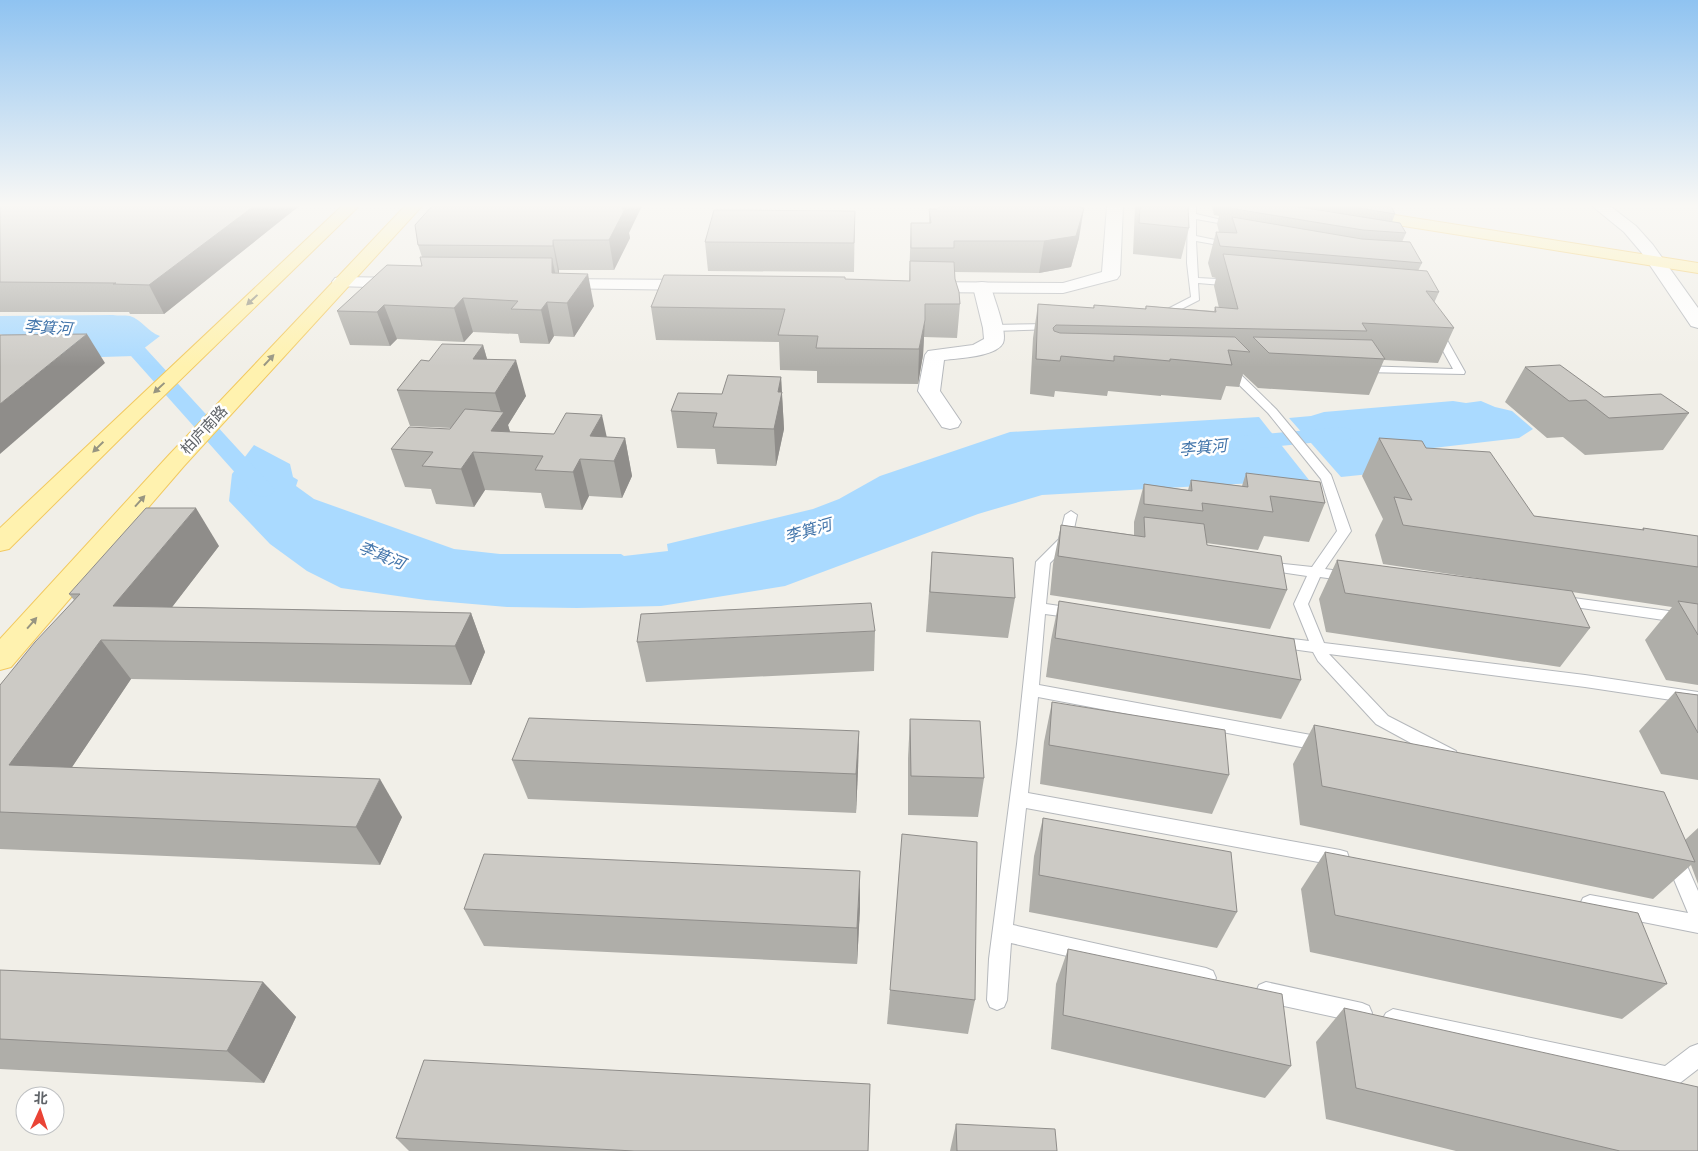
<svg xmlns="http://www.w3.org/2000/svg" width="1698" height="1151" font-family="Figtree,'Noto Sans SC',sans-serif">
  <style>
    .water { fill: #aadaff }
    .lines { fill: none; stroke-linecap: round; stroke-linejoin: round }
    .canal { fill: #aadaff; fill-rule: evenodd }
    .service-casing { stroke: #b5b8bc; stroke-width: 2 }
    .minor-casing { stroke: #b5b8bc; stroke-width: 2 }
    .tertiary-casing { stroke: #b5b8bc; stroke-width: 2 }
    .primary-casing { stroke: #f2c960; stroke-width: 2 }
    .service { fill: #fff; fill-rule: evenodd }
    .minor { fill: #fff; fill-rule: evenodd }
    .tertiary { fill: #fff; fill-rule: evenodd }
    .primary { fill: #fff2af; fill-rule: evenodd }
    .wall { fill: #afaea9 }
    .shaded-wall { fill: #8f8d8a }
    .building { fill: #cccac5; stroke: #8f8d8a }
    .oneway { fill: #979581 }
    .labels { text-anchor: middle; stroke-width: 5; stroke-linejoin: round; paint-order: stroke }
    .street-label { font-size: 15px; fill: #5f6368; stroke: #fff }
    .water-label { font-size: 16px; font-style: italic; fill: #4174aa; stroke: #fff }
  </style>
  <rect width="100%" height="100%" fill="#f1efe8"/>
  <g class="water">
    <path d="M113 315C118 316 125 315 130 316 142 320 148 332 160 336L134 356 70 358 0 334V316Z"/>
    <polygon points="1453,401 1466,403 1481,401 1495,407 1512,411 1533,429 1519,438 1416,450 1370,474 1341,477 1289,418 1311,416 1324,412"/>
    <polygon points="1259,417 1309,480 1042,495 978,514 785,586 661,606 577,608 507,607 426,600 341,588 307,571 270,544 229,501 232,474 254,445 290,464 293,477 298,480 296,486 314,499 454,549 500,554 621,554 624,556 668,551 667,544 813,509 839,499 880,476 1010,432"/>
  </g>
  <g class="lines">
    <g class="canal">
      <polygon points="108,329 137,339 271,485 275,490 271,495 263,497 255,495 123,347 101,339 99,335 101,331"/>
      <polygon points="1342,427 1350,429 1353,434 1350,439 1241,450 1233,448 1230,443 1233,438 1241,436"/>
    </g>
    <g class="service-casing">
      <g id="service">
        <polygon points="1188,206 1196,206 1196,214 1239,224 1235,226 1196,219 1196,236 1230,243 1234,245 1230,247 1196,241 1198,278 1234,280 1238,283 1234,286 1198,283 1199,300 1162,319 1156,319 1156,315 1191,297 1187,263"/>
        <polygon points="1051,324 1054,325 1054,329 993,331 988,328 993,325"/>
        <polygon points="1437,328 1442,331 1465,372 1464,374 1361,372 1356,369 1361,366 1453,369 1432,331"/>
        <polygon points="1229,366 1233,367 1276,409 1331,475 1351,531 1325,569 1354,573 1356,576 1354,579 1349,581 1320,577 1308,604 1324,643 1585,675 1698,692 1698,704 1585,687 1329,654 1388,716 1456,751 1458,756 1456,761 1450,763 1444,761 1376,724 1318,661 1313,652 1277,647 1272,646 1270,642 1272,638 1277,637 1309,641 1294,604 1307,576 1266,570 1261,569 1259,566 1261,563 1266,562 1312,567 1337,531 1321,479 1268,413 1225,371 1224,369"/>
        <polygon points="1071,511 1077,515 1072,538 1076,541 1074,544 1068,545 1050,563 1046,604 1080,609 1082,613 1080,617 1075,618 1045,614 1039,685 1322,737 1328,739 1330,744 1328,749 1322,751 1038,697 1028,793 1340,850 1347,852 1349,858 1347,864 1340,866 1026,808 1013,925 1206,968 1213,971 1216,978 1213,985 1206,988 1011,943 1007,1000 1004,1007 997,1010 990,1007 987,1000 989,959 1017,744 1036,562 1059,539 1065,515"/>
        <polygon points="1559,596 1698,615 1698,625 1554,604 1552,601 1554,598"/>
        <polygon points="1674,850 1681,852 1698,891 1698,933 1583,910 1580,904 1583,898 1590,895 1688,913 1665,858 1667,852"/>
        <polygon points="1266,982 1362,1003 1369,1006 1372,1013 1369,1020 1362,1023 1266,1002 1259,999 1256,992 1259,985"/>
        <polygon points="1393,1009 1665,1066 1690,1047 1698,1044 1698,1069 1676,1086 1668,1089 1393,1031 1386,1027 1382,1020 1386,1013"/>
      </g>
    </g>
    <g class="minor-casing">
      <path id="minor" d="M982 282 988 283 991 287C994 299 1008 333 1003 343 996 357 958 358 944 360L940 391 961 422 958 427 950 429 942 427 918 391 925 355 928 351 973 345 984 339 983 328 973 287 976 283Z"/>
    </g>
    <g class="tertiary-casing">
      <g id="tertiary">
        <polygon points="1107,206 1123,206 1120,275 1117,279 1063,293 920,292 914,291 911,287 914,283 920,282 1063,283 1102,272"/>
        <polygon points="1592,206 1610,206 1636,226 1653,245 1698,308 1698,328 1691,326 1641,252 1624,232"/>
        <polygon points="341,277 404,278 410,279 413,283 410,287 404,288 335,286 332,282 335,278"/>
        <polygon points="552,279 697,280 703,281 706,285 703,289 697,290 546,288 543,284 546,280"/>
      </g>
    </g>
    <g class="primary-casing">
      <g id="primary">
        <polygon points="342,206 359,206 141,418 9,549 0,551 0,528"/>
        <polygon points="405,206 422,206 184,466 11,667 0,670 0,639 168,456"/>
        <polygon points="1301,206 1338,206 1698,263 1698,273 1309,211 1304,209"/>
      </g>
    </g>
    <use href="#service" class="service"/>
    <use href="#minor" class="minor"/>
    <use href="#tertiary" class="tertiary"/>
    <use href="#primary" class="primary"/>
  </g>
  <g class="wall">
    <polygon points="0,206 299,206 164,314 130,314 129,312 0,312"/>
    <polygon points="1135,206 1188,206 1189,228 1181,259 1133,254"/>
    <polygon points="1212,206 1389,206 1395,214 1392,222 1406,233 1402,242 1422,263 1418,271 1439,292 1434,303 1454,328 1438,363 1384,360 1369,395 1258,388 1243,374 1239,387 1226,386 1221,400 1161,395 1161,396 1108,391 1107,396 1055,391 1054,397 1030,394 1033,338 1038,304 1093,308 1094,305 1145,309 1146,306 1214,311 1215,307 1219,308 1214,286 1216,278 1212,277 1208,263 1216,232 1219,232 1217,224 1219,216 1214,215"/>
    <polygon points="929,209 1079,238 1071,267 1039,273 955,272 955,279 960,304 957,338 924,337 923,355 918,384 817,383 817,371 780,370 779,342 656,340 651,307 845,279 909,281 911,223 929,223"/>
    <polygon points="855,211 854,272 708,271 705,242"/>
    <polygon points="629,233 630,238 614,270 559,270 559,273 594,306 574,337 554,336 549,344 520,343 518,334 473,332 464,342 397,339 390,346 350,345 337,311 422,266 422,257 418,245"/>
    <polygon points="483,345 487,359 526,396 508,425 510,432 625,438 632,476 622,498 589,496 582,510 545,508 541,493 485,490 474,507 436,504 431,489 405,487 391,449 450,429 451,428 410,426 397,390 429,361"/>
    <polygon points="1525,367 1604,397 1689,413 1663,450 1585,455 1563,437 1547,438 1505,402"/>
    <polygon points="781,377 784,429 776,466 717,464 715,449 677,448 671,411 722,394"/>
    <polygon points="1379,438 1426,448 1534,516 1642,530 1643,528 1698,536 1698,685 1666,680 1645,640 1672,607 1572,592 1590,628 1560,667 1326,632 1319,599 1337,560 1510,583 1383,564 1375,535 1383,519 1362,476"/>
    <polygon points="1246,473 1325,503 1309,542 1264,536 1258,550 1206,543 1207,545 1287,590 1270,629 1050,595 1053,564 1061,525 1134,535 1134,522 1144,484 1188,490 1191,480 1242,486"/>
    <polygon points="219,546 172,607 471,613 485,652 471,685 131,679 72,767 402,817 380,865 0,849 0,685 74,600 69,594"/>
    <polygon points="932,552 1015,598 1008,638 926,632"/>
    <polygon points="1059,601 1301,680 1281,719 1046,677 1051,640"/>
    <polygon points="875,631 874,671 646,682 637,642"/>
    <polygon points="1675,692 1698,695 1698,780 1661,774 1639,731"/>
    <polygon points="1052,702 1229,775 1212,814 1040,784 1044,742"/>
    <polygon points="910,719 984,778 978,817 908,815 908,758"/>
    <polygon points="1314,725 1685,840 1698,828 1698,884 1691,865 1653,899 1300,825 1293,764"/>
    <polygon points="859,731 858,770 856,813 528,799 512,760"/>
    <polygon points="1043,818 1237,912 1217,948 1029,912 1034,856"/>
    <polygon points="1325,852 1667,984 1622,1019 1310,952 1301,889"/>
    <polygon points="860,908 857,964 484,946 464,909"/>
    <polygon points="1068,949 1291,1066 1265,1098 1051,1049 1056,984"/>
    <polygon points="0,970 263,982 296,1017 264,1083 0,1069"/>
    <polygon points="890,990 975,1000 968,1034 887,1024"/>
    <polygon points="1344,1008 1698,1151 1456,1151 1326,1119 1316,1042"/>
    <polygon points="956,1124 1057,1151 950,1151"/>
    <polygon points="396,1138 868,1151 409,1151"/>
  </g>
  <g class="shaded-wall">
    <polygon points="254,206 299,206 164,314 149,285"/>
    <polygon points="623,206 642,206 629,233 630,238 614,270 609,240"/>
    <polygon points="1084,208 1079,238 1071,267 1039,273 1044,241"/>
    <polygon points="553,240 559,270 559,277 553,246"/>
    <polygon points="552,258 559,291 552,273"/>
    <polygon points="588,274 594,306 574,337 567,303"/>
    <polygon points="463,298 473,332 464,342 454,308"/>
    <polygon points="547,302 554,336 549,344 541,310"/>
    <polygon points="384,305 397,339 390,346 377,312"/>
    <polygon points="925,320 923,355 918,384 919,349"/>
    <polygon points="87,334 105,363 0,454 0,404"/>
    <polygon points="483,345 493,380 473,359"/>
    <polygon points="516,360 526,396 508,425 515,448 491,431 502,415 495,393"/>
    <polygon points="781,377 784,429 776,466 774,429 778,392"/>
    <polygon points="602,415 610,452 590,436"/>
    <polygon points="625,438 632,476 622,498 614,461"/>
    <polygon points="473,452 485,490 474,507 461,469"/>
    <polygon points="580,459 589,496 582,510 573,472"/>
    <polygon points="196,508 219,546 146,641 113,606"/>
    <polygon points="471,613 485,652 471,685 455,646"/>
    <polygon points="101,640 131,679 48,803 9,765"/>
    <polygon points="859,731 858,770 856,813 856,774"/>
    <polygon points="380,779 402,817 380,865 356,827"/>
    <polygon points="860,871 860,908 857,964 857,928"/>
    <polygon points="263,982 296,1017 264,1083 227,1051"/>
  </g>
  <g class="building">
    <polygon points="0,206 254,206 149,285 113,284 116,283 0,282"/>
    <polygon points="432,206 623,206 622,209 625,209 609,240 553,240 553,246 418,245 415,225"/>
    <polygon points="940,206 1081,206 1081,208 1084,208 1076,236 1044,241 954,241 954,248 911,248 911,223 931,223 929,209 937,209"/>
    <polygon points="1140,206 1188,206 1189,228 1139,223"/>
    <polygon points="1228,206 1294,206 1400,223 1406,233 1363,230 1229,208"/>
    <polygon points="1346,206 1391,206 1395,214"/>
    <polygon points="714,210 855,211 854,243 705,242"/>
    <polygon points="1232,217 1362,239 1410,242 1422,263 1220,246 1216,232 1237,233"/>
    <polygon points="1223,254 1427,271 1439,292 1426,291 1454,328 1362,323 1367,331 1056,325 1053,328 1054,331 1060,333 1235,337 1250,352 1228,350 1232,365 1170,359 1170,361 1114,356 1114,361 1061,356 1060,361 1036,359 1038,304 1094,308 1094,305 1146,309 1146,306 1216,312 1215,307 1238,309"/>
    <polygon points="420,257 552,258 552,273 588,274 567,303 547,302 541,310 511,309 518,301 463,298 454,308 384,305 377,312 337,311 387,265 422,266"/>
    <polygon points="910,261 954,262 955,279 959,292 960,304 925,304 925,320 919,349 816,348 818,336 778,335 785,309 651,307 664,275 845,277 845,279 910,281"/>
    <polygon points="87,334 0,404 0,335"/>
    <polygon points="1253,337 1372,340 1385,359 1269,353"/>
    <polygon points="442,344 483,345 473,359 516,360 495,393 397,390 421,360 429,361"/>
    <polygon points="1560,365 1604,397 1661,394 1689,413 1609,418 1586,400 1569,401 1525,367"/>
    <polygon points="728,375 781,377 778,392 782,392 774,429 713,427 717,413 671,411 678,393 722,394"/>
    <polygon points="465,409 504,412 491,431 554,434 566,413 602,415 590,436 625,438 614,461 580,459 573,472 535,470 543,456 473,452 461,469 422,466 433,452 391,449 409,427 450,429"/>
    <polygon points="1379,438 1422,441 1426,448 1490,452 1534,516 1644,530 1643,528 1698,536 1698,567 1403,525 1394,497 1412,500"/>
    <polygon points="1246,473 1320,482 1325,503 1270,496 1273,512 1202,503 1203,511 1144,504 1144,484 1192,491 1191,480 1248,487"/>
    <polygon points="146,508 196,508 113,606 471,613 455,646 101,640 9,765 380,779 356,827 0,812 0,685 35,642 80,594 69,594"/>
    <polygon points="1144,517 1204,524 1207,545 1281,556 1287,590 1058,556 1061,525 1145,537"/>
    <polygon points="932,552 1013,558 1015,598 930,592"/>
    <polygon points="1337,560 1572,591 1590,628 1345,593"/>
    <polygon points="1059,601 1294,639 1301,680 1055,638"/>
    <polygon points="1678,601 1698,604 1698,635"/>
    <polygon points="871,603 875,631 637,642 641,614"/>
    <polygon points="1675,692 1698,695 1698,733"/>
    <polygon points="1052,702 1225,730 1229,775 1049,745"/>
    <polygon points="529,718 859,731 856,774 512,760"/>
    <polygon points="910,719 980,721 984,778 911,776"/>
    <polygon points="1314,725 1664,792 1695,862 1322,786"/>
    <polygon points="1043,818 1231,852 1237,912 1039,875"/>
    <polygon points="902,834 977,842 975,1000 890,990"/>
    <polygon points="1325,852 1638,913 1667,984 1335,915"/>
    <polygon points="484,854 860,871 857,928 464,909"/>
    <polygon points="1068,949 1282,994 1291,1066 1063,1015"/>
    <polygon points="0,970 263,982 227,1051 0,1039"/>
    <polygon points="1344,1008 1698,1087 1698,1151 1620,1151 1356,1088"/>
    <polygon points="424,1060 870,1084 868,1151 634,1151 396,1138"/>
    <polygon points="956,1124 1055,1129 1057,1151 957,1151"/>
  </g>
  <defs><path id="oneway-solid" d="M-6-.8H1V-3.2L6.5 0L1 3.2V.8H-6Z" transform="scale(1.25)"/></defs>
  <g class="oneway">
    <use href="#oneway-solid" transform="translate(252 300) rotate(137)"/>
    <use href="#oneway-solid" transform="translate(269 360) rotate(-47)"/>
    <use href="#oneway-solid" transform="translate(159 388) rotate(137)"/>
    <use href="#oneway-solid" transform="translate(98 447) rotate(136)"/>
    <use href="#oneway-solid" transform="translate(140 501) rotate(-48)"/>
    <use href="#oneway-solid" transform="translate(32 623) rotate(-49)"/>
  </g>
  <linearGradient id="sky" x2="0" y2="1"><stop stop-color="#8fc3f1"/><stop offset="0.56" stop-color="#f9f8f5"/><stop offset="1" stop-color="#f9f8f5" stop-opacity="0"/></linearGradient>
  <rect width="1698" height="367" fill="url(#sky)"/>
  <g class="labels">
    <g class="street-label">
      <text transform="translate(204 430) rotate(-47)" y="5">柏庐南路</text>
    </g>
    <g class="water-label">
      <text transform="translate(48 327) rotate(4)" y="6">李箕河</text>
      <text transform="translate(1203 447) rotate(-6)" y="6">李箕河</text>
      <text transform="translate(808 530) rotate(-16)" y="6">李箕河</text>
      <text transform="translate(382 555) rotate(22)" y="6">李箕河</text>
    </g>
  </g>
  <g transform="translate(40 1111) rotate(3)"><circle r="24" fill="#ffffff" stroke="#bfc1c3"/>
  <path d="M0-4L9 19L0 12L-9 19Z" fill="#ea4335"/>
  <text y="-8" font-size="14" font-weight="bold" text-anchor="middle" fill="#5f6368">北</text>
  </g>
</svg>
